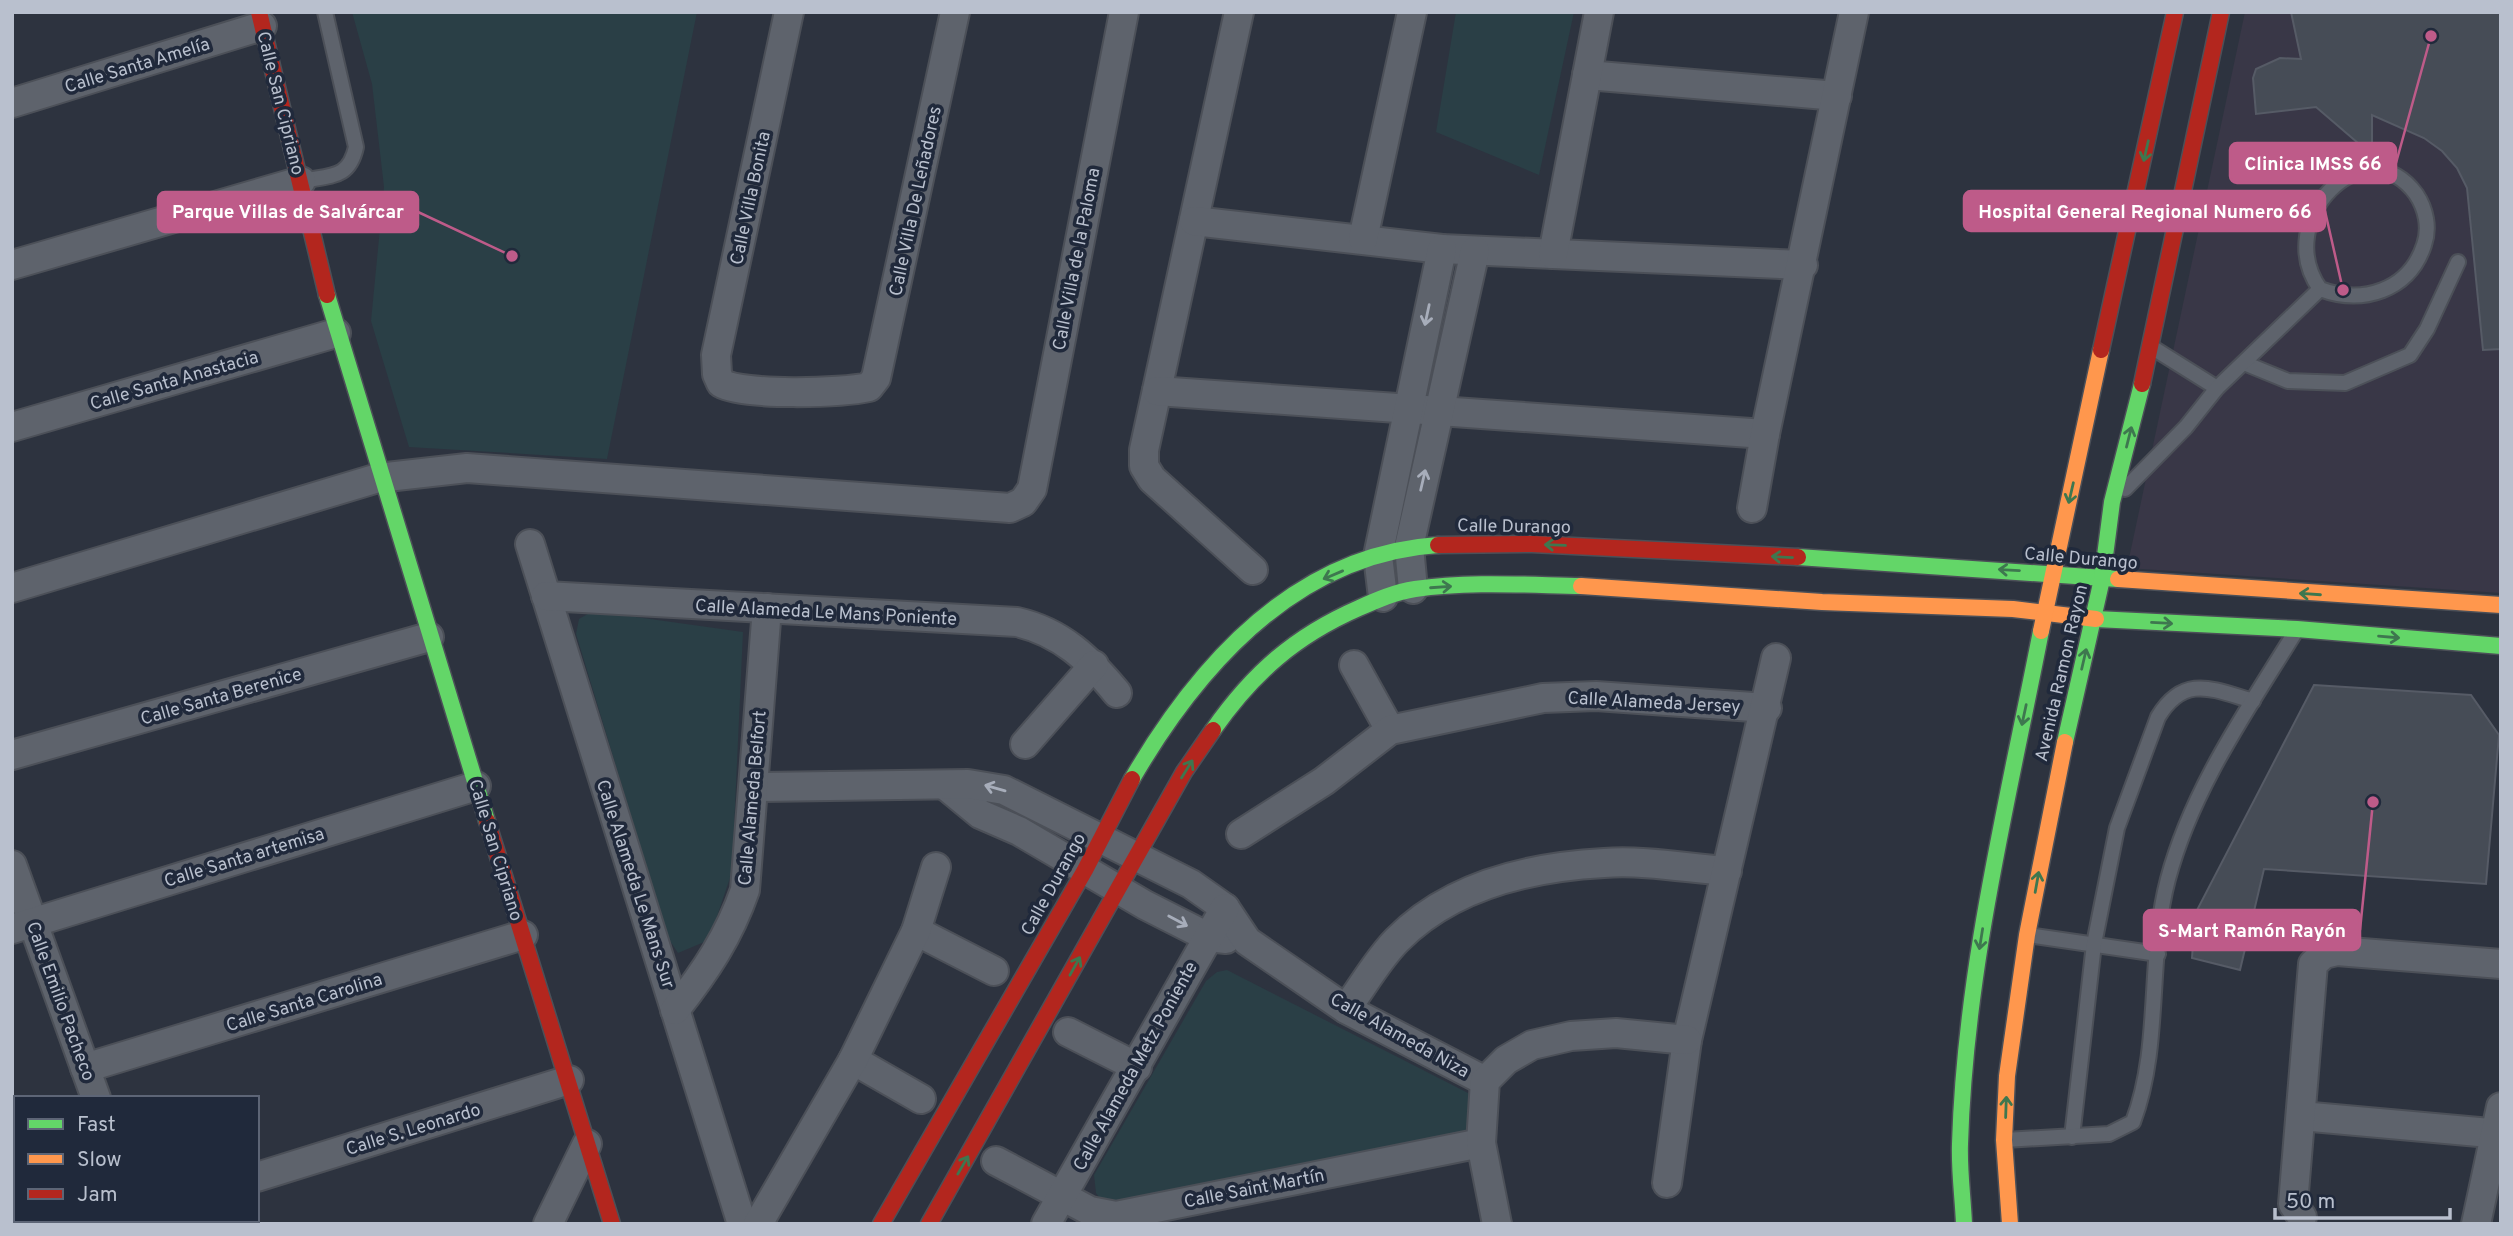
<svg xmlns="http://www.w3.org/2000/svg" width="2513" height="1236" font-family="Overpass,sans-serif">
  <style>
    .medical { fill: #393747 }
    .green { fill: #2a3f46 }
    .building { fill: #464c56; stroke: #565b66; stroke-width: 2 }
    .lines { fill: none; stroke-linecap: round; stroke-linejoin: round }
    .lane-casing { stroke: #4c5058; stroke-width: 18 }
    .street-casing { stroke: #4c5058; stroke-width: 32 }
    .fast-casing { stroke: #4c5058; stroke-width: 19 }
    .slow-casing { stroke: #4c5058; stroke-width: 19 }
    .jam-casing { stroke: #4c5058; stroke-width: 19 }
    .lane { stroke: #5e636c; stroke-width: 14 }
    .street { stroke: #5e636c; stroke-width: 28 }
    .fast { stroke: #63d668; stroke-width: 16 }
    .slow { stroke: #ff974d; stroke-width: 16 }
    .jam { stroke: #b3261e; stroke-width: 16 }
    .oneway { stroke: #3e774f }
    .oneway2 { stroke: #a7adba }
    .labels { text-anchor: middle; stroke-width: 7; stroke-linejoin: round; paint-order: stroke }
    .street-label { font-size: 18px; fill: #b9c0ce; stroke: #20293b }
    .leader { fill: none; stroke: #be5b89; stroke-width: 2.5 }
    .callout-dot { fill: #be5b89; stroke: #20293b; stroke-width: 2.5 }
    .callout { fill: #be5b89; stroke: #be5b89; stroke-width: 2.5 }
    .callout-label { font-size: 19px; text-anchor: middle; font-weight: bold; fill: #fff }
  </style>
  <rect width="100%" height="100%" fill="#2d333f"/>
  <polygon class="medical" points="2245,12 2501,12 2501,593 2127,568"/>
  <g class="green">
    <polygon points="352,12 697,12 607,459 409,447 371,321 384,187 372,84"/>
    <polygon points="1456,12 1574,12 1539,175 1436,132"/>
    <polygon points="593,611 743,632 732,872 709,940 678,953 668,938 576,634 579,619"/>
    <path d="M1227 970 1468 1093C1474 1109 1473 1121 1462 1134L1109 1210 1096 1193 1094 1175 1206 981 1217 972Z"/>
  </g>
  <g class="building">
    <polygon points="2291,12 2501,12 2501,349 2483,350 2467,188 2457,168 2442,151 2424,138 2372,115 2372,155 2316,107 2256,114 2253,78 2256,69 2280,58 2301,59"/>
    <polygon points="2314,685 2471,695 2499,735 2486,884 2264,869 2240,970 2192,958 2195,914"/>
  </g>
  <g class="lines">
    <g class="lane-casing">
      <g id="lane">
        <path d="M302 181C331 175 349 179 356 147L325 12"/>
        <polyline points="2153,348 2217,388"/>
        <polyline points="2244,363 2288,381 2345,383 2410,355 2427,329 2458,262"/>
        <path d="M2125 489 2186 427 2217 388 2320 289C2271 220 2365 125 2416 194 2426 209 2430 228 2424 245 2409 291 2362 305 2320 289"/>
        <polyline points="2028,935 2158,954"/>
        <path d="M2072 1137 2094 944 2117 828 2158 717C2184 674 2212 689 2253 701"/>
        <path d="M2005 1140 2109 1134 2133 1122C2162 1045 2147 958 2168 879 2192 789 2246 712 2294 634"/>
      </g>
    </g>
    <g class="street-casing">
      <g id="street">
        <path d="M789 12 716 355 717 374 721 383C743 396 842 393 869 387L876 378 955 12"/>
        <polyline points="1239,12 1144,450 1144,466 1152,479 1253,570"/>
        <polyline points="1587,75 1837,96"/>
        <polyline points="12,103 262,26"/>
        <polyline points="1194,221 1442,249 1803,265"/>
        <polyline points="1363,239 1412,12"/>
        <polyline points="1553,254 1599,12"/>
        <polyline points="12,265 301,181"/>
        <polyline points="1157,391 1765,434"/>
        <polyline points="12,427 336,333"/>
        <polyline points="1752,508 1765,434 1854,12"/>
        <polyline points="530,544 742,1224"/>
        <polyline points="12,588 378,478 467,468 1010,508 1023,502 1032,489 1124,12"/>
        <polyline points="1413,589 1409,547 1475,251"/>
        <path d="M546 596 1017 622C1061 632 1089 659 1117 693"/>
        <polyline points="1383,597 1378,556 1442,249"/>
        <polyline points="1354,665 1390,730"/>
        <polyline points="1025,744 1094,665"/>
        <polyline points="12,755 429,637"/>
        <polyline points="946,786 980,814 1019,831 1145,905 1208,937 1226,939"/>
        <polyline points="754,787 968,784 1004,790 1191,884 1225,908 1247,941 1346,1009 1485,1081"/>
        <polyline points="1241,834 1324,781 1390,730 1543,698 1596,696 1767,708"/>
        <polyline points="12,865 96,1098"/>
        <polyline points="12,929 476,786"/>
        <polyline points="916,931 994,971"/>
        <path d="M1346 1009C1363 986 1378 959 1397 940 1451 885 1530 867 1604 863 1644 860 1687 868 1727 871"/>
        <path d="M675 1010C706 971 729 936 745 890L767 608"/>
        <polyline points="1068,1032 1137,1067"/>
        <polyline points="853,1060 921,1099"/>
        <polyline points="85,1068 523,935"/>
        <polyline points="2301,1116 2501,1134"/>
        <polyline points="996,1161 1090,1211 1116,1216 1481,1143"/>
        <polyline points="257,1177 569,1080"/>
        <polyline points="1667,1183 1687,1040 1776,658"/>
        <polyline points="2302,1217 2293,1204 2313,964 2324,954 2337,951 2501,964"/>
        <polyline points="141,1220 142,1224"/>
        <polyline points="548,1224 587,1144"/>
        <polyline points="758,1224 853,1060 916,931 936,867"/>
        <polyline points="1046,1224 1225,908"/>
        <polyline points="1497,1224 1481,1143 1485,1081 1506,1060 1532,1045 1571,1036 1616,1033 1687,1040"/>
        <polyline points="2476,1224 2501,1107"/>
      </g>
    </g>
    <g class="fast-casing">
      <g id="fast">
        <polyline points="327,295 487,821"/>
        <polyline points="1798,557 2118,579"/>
        <polyline points="2096,619 2297,629 2501,646"/>
        <path d="M1213 730C1253 673 1295 636 1359 608 1377 600 1395 592 1415 589 1469 581 1526 585 1581 586"/>
        <polyline points="2065,742 2102,579 2112,502 2142,384"/>
        <path d="M1132 779C1199 664 1296 554 1438 545"/>
        <path d="M1964 1224C1963 1198 1959 1171 1960 1144 1965 971 2008 800 2041 631"/>
      </g>
    </g>
    <g class="slow-casing">
      <g id="slow">
        <polyline points="2118,579 2501,605"/>
        <polyline points="1581,586 1822,602 2013,609 2096,619"/>
        <polyline points="2041,631 2101,350"/>
        <polyline points="2010,1224 2004,1140 2007,1076 2027,935 2065,742"/>
      </g>
    </g>
    <g class="jam-casing">
      <g id="jam">
        <polyline points="259,12 327,295"/>
        <polyline points="2101,350 2175,12"/>
        <polyline points="2142,384 2221,12"/>
        <polyline points="1438,545 1532,544 1798,557"/>
        <polyline points="487,821 612,1224"/>
        <polyline points="881,1224 1085,870 1132,779"/>
        <polyline points="929,1224 1184,772 1213,730"/>
      </g>
    </g>
    <use href="#lane" class="lane"/>
    <use href="#street" class="street"/>
    <use href="#fast" class="fast"/>
    <use href="#slow" class="slow"/>
    <use href="#jam" class="jam"/>
  </g>
  <defs><path id="oneway-shaft" d="M-6 0H5M1.5-3L5.5 0L1.5 3" fill="none" stroke-width="1.6" stroke-linecap="round" stroke-linejoin="round" transform="scale(1.75)"/></defs>
  <g class="oneway">
    <use href="#oneway-shaft" transform="translate(2146 151) rotate(103)"/>
    <use href="#oneway-shaft" transform="translate(2129 437) rotate(-76)"/>
    <use href="#oneway-shaft" transform="translate(2071 493) rotate(103)"/>
    <use href="#oneway-shaft" transform="translate(1555 545) rotate(-178)"/>
    <use href="#oneway-shaft" transform="translate(1782 557) rotate(-177)"/>
    <use href="#oneway-shaft" transform="translate(2009 570) rotate(-177)"/>
    <use href="#oneway-shaft" transform="translate(1333 575) rotate(157)"/>
    <use href="#oneway-shaft" transform="translate(1441 587) rotate(-4)"/>
    <use href="#oneway-shaft" transform="translate(2310 594) rotate(-176)"/>
    <use href="#oneway-shaft" transform="translate(2162 623) rotate(3)"/>
    <use href="#oneway-shaft" transform="translate(2389 637) rotate(5)"/>
    <use href="#oneway-shaft" transform="translate(2084 659) rotate(-77)"/>
    <use href="#oneway-shaft" transform="translate(2024 715) rotate(102)"/>
    <use href="#oneway-shaft" transform="translate(1187 769) rotate(-58)"/>
    <use href="#oneway-shaft" transform="translate(2037 882) rotate(-80)"/>
    <use href="#oneway-shaft" transform="translate(1981 939) rotate(99)"/>
    <use href="#oneway-shaft" transform="translate(1075 966) rotate(-61)"/>
    <use href="#oneway-shaft" transform="translate(2006 1107) rotate(-88)"/>
    <use href="#oneway-shaft" transform="translate(963 1165) rotate(-60)"/>
  </g>
  <g class="oneway2">
    <use href="#oneway-shaft" transform="translate(1427 315) rotate(102)"/>
    <use href="#oneway-shaft" transform="translate(1423 480) rotate(-77)"/>
    <use href="#oneway-shaft" transform="translate(995 788) rotate(-164)"/>
    <use href="#oneway-shaft" transform="translate(1178 921) rotate(28)"/>
  </g>
  <g class="labels">
    <g class="street-label">
      <text transform="translate(137 65) rotate(-17)" y="6">Calle Santa Amelía</text>
      <text transform="translate(281 103) rotate(76)" y="6">Calle San Cipriano</text>
      <text transform="translate(750 198) rotate(-78)" y="6">Calle Villa Bonita</text>
      <text transform="translate(915 201) rotate(-78)" y="6">Calle Villa De Leñadores</text>
      <text transform="translate(1076 259) rotate(-79)" y="6">Calle Villa de la Paloma</text>
      <text transform="translate(174 380) rotate(-16)" y="6">Calle Santa Anastacia</text>
      <text transform="translate(1514 526) rotate(1)" y="6">Calle Durango</text>
      <text transform="translate(2081 558) rotate(5)" y="6">Calle Durango</text>
      <text transform="translate(826 612) rotate(3)" y="6">Calle Alameda Le Mans Poniente</text>
      <text transform="translate(2061 673) rotate(-77)" y="6">Avenida Ramon Rayon</text>
      <text transform="translate(221 696) rotate(-16)" y="6">Calle Santa Berenice</text>
      <text transform="translate(1654 702) rotate(3)" y="6">Calle Alameda Jersey</text>
      <text transform="translate(752 798) rotate(-85)" y="6">Calle Alameda Belfort</text>
      <text transform="translate(496 850) rotate(73)" y="6">Calle San Cipriano</text>
      <text transform="translate(244 857) rotate(-17)" y="6">Calle Santa artemisa</text>
      <text transform="translate(636 884) rotate(72)" y="6">Calle Alameda Le Mans Sur</text>
      <text transform="translate(1053 884) rotate(-61)" y="6">Calle Durango</text>
      <text transform="translate(61 1001) rotate(70)" y="6">Calle Emilio Pacheco</text>
      <text transform="translate(304 1002) rotate(-17)" y="6">Calle Santa Carolina</text>
      <text transform="translate(1400 1035) rotate(29)" y="6">Calle Alameda Niza</text>
      <text transform="translate(1135 1066) rotate(-61)" y="6">Calle Alameda Metz Poniente</text>
      <text transform="translate(413 1129) rotate(-17)" y="6">Calle S. Leonardo</text>
      <text transform="translate(1254 1188) rotate(-11)" y="6">Calle Saint Martín</text>
    </g>
  </g>
  <path class="leader" d="M2431 36L2396 163M2343 290L2325 211M512 256L418 212M2373 802L2360 930"/>
  <g class="callout-dot">
    <circle cx="2431" cy="36" r="7"/>
    <circle cx="2343" cy="290" r="7"/>
    <circle cx="512" cy="256" r="7"/>
    <circle cx="2373" cy="802" r="7"/>
  </g>
  <g class="callout">
    <rect x="2230" y="143" width="166" height="40" rx="7"/>
    <rect x="1964" y="191" width="361" height="40" rx="7"/>
    <rect x="158" y="192" width="260" height="40" rx="7"/>
    <rect x="2144" y="910" width="216" height="40" rx="7"/>
  </g>
  <g class="callout-label">
    <text x="2313" y="170">Clinica IMSS 66</text>
    <text x="2145" y="218">Hospital General Regional Numero 66</text>
    <text x="288" y="218">Parque Villas de Salvárcar</text>
    <text x="2252" y="937">S-Mart Ramón Rayón</text>
  </g>
  <rect width="2513" height="1236" fill="none" stroke="#b9c0ce" stroke-width="28"/>
  <rect x="14" y="1096" width="245" height="126" fill="#20293b" stroke="#5d6576" stroke-width="2"/>
  <rect x="28" y="1119" width="35" height="10" fill="#63d668" stroke="#5d6576" stroke-width="2"/>
  <text x="77" y="1131" font-size="21" fill="#b9c0ce">Fast</text>
  <rect x="28" y="1154" width="35" height="10" fill="#ff974d" stroke="#5d6576" stroke-width="2"/>
  <text x="77" y="1166" font-size="21" fill="#b9c0ce">Slow</text>
  <rect x="28" y="1189" width="35" height="10" fill="#b3261e" stroke="#5d6576" stroke-width="2"/>
  <text x="77" y="1201" font-size="21" fill="#b9c0ce">Jam</text>
  <path d="M2275 1208v10h175v-10" fill="none" stroke="#b9c0ce" stroke-width="3.5"/>
  <text x="2286" y="1208" font-size="21" fill="#b9c0ce" stroke="#20293b" stroke-width="5" paint-order="stroke">50 m</text>
</svg>
